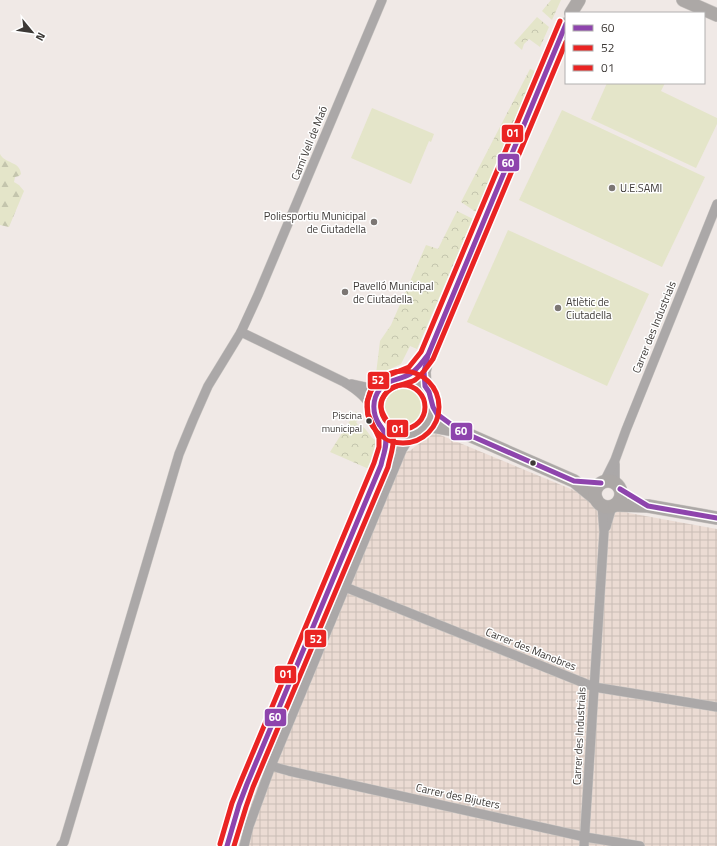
<svg xmlns="http://www.w3.org/2000/svg" width="717" height="846" font-family="'Titillium Web',sans-serif">
  <style>
    .industrial { fill: url(#industrial-grid) }
    .green { fill: #e4e5c9 }
    .forest { fill: url(#forest-firs) }
    .park { fill: url(#park-crowns) }
    .lines { fill: none; stroke-linecap: round; stroke-linejoin: round }
    .street-casing { stroke: #cbc7c4; stroke-width: 10 }
    .secondary-casing { stroke: #cbc7c4; stroke-width: 14 }
    .street { stroke: #aba8a8; stroke-width: 9 }
    .secondary { stroke: #aca8a6; stroke-width: 13 }
    .bus-1-casing { stroke: #fff; stroke-width: 8 }
    .bus-2-casing { stroke: #fff; stroke-width: 8 }
    .bus-3-casing { stroke: #fff; stroke-width: 8 }
    .bus-1 { stroke: #8e44ad; stroke-width: 5 }
    .bus-2 { stroke: #ea2423; stroke-width: 5 }
    .bus-3 { stroke: #ea2423; stroke-width: 5 }
    .poi-dot { fill: #7c7774; stroke: #fff; stroke-width: 1.5 }
    .bus-dot { fill: #3d3936; stroke: #fff; stroke-width: 1.5 }
    .labels { text-anchor: middle; stroke-width: 3; stroke-linejoin: round; paint-order: stroke }
    .bus-label { font-size: 10px; fill: #3d3936; stroke: #fff; text-anchor: end }
    .street-label { font-size: 11px; fill: #3d3936; stroke: #fff }
    .poi-label { font-size: 11px; fill: #3d3936; stroke: #fff; text-anchor: start }
    .line-badge { stroke: #fff; stroke-width: 1.5 }
    .badge-label { font-size: 11px; text-anchor: middle; font-weight: bold; fill: #fff }
  </style>
  <defs>
    <pattern id="industrial-grid" width="8" height="8" patternUnits="userSpaceOnUse"><rect width="8" height="8" fill="#ebdbd3"/><path d="M0 4h8M4 0v8" fill="none" stroke="#cabdb6"/></pattern>
    <pattern id="forest-firs" width="22" height="20" patternUnits="userSpaceOnUse"><rect width="22" height="20" fill="#e4e5c9"/><path d="M5 1l3.5 6h-7zM16 11l3.5 6h-7z" fill="#c4c5ad"/></pattern>
    <pattern id="park-crowns" width="20" height="18" patternUnits="userSpaceOnUse"><rect width="20" height="18" fill="#e4e5c9"/><path d="M2 6a3 3 0 1 1 6 0M12 15a3 3 0 1 1 6 0" fill="none" stroke="#c4c5ad"/></pattern>
  </defs>
  <rect width="100%" height="100%" fill="#f0e9e6"/>
  <polygon class="industrial" points="433,432 629,513 717,529 717,846 236,846 244,818 393,457 411,450"/>
  <g class="green">
    <polygon points="607,83 665,83 661,91 717,118 717,124 696,168 591,119"/>
    <polygon points="372,108 434,134 431,142 429,141 411,184 351,158"/>
    <polygon points="562,110 705,177 662,267 519,200"/>
    <polygon points="508,230 649,294 607,386 467,322"/>
    <circle cx="404" cy="406" r="22"/>
  </g>
  <path class="forest" d="M0 154C5 164 20 161 21 174L19 176 15 177 14 182 19 185 24 191 9 227 0 225Z"/>
  <g class="park">
    <polygon points="551,0 561,0 552,20 542,11"/>
    <polygon points="537,17 549,27 540,47 529,39 524,44 522,50 514,43"/>
    <polygon points="530,69 535,71 476,212 461,202"/>
    <polygon points="457,211 473,219 417,349 410,346 401,364 379,374 376,374 380,341 391,325 426,245 438,249"/>
    <path d="M356 411 359 419 356 422 360 428 363 427C368 431 370 437 375 440L376 451 369 469 330 452Z"/>
  </g>
  <g class="lines">
    <g class="street-casing">
      <g id="street">
        <path d="M241 332 344 382C356 389 368 398 374 411"/>
        <polyline points="351,384 374,389 383,385"/>
        <polyline points="615,464 615,478 616,484"/>
        <polyline points="604,482 615,460 626,430 717,204"/>
        <polyline points="606,527 612,506"/>
        <polyline points="345,587 594,687 717,707"/>
        <polyline points="271,766 289,771 585,837 640,846"/>
        <polyline points="61,846 64,842 179,454 193,420 208,386 241,332 258,295 382,0"/>
        <polyline points="244,846 249,826 271,766 402,450 411,435"/>
        <polyline points="584,846 604,532 602,505"/>
      </g>
    </g>
    <g class="secondary-casing">
      <g id="secondary">
        <polyline points="683,0 717,15"/>
        <polyline points="571,13 579,0"/>
        <circle cx="403" cy="407" r="30"/>
        <polyline points="425,386 424,372 428,355 566,24"/>
        <polyline points="425,427 432,426 460,431 574,481 596,499"/>
        <circle cx="608" cy="494" r="13"/>
        <polyline points="615,505 648,506 717,518"/>
        <path d="M227 846 239 805 247 784 381 465C387 453 393 442 405 437"/>
      </g>
    </g>
    <use href="#street" class="street"/>
    <use href="#secondary" class="secondary"/>
    <g class="bus-1-casing">
      <g id="bus-1">
        <polyline points="566,24 428,355 424,372 425,386 429,392 433,407 437,414 460,431 574,481 601,483"/>
        <polyline points="620,489 648,506 717,518"/>
        <path d="M227 846 239 805 247 784 381 465C383 455 388 445 385 435 384 430 381 427 379 424 372 413 372 399 380 389 388 379 400 380 410 374 417 370 422 362 427 356"/>
      </g>
    </g>
    <g class="bus-2-casing">
      <g id="bus-2">
        <circle cx="403" cy="407" r="36"/>
        <path d="M234 846 246 807 253 787 388 467C390 456 395 445 393 434 390 419 371 409 387 392 394 384 406 385 415 380 422 375 428 366 433 359L566 42"/>
      </g>
    </g>
    <g class="bus-3-casing">
      <g id="bus-3">
        <circle cx="403" cy="407" r="22"/>
        <polyline points="220,844 232,803 241,781 374,463 379,447 379,438 368,414 367,402 371,391 374,385 382,378 409,367 421,352 560,21"/>
      </g>
    </g>
    <use href="#bus-1" class="bus-1"/>
    <use href="#bus-2" class="bus-2"/>
    <use href="#bus-3" class="bus-3"/>
  </g>
  <g class="poi-dot">
    <circle cx="612" cy="188" r="4"/>
    <circle cx="374" cy="222" r="4"/>
    <circle cx="345" cy="292" r="4"/>
    <circle cx="558" cy="308" r="4"/>
  </g>
  <g class="bus-dot">
    <circle cx="369" cy="421" r="3.5"/>
    <circle cx="533" cy="463" r="3.5"/>
  </g>
  <g class="labels">
    <g class="bus-label">
      <text x="362" y="419">Piscina<tspan x="362" dy="13">municipal</tspan></text>
    </g>
    <g class="street-label">
      <text transform="translate(309 143) rotate(-68)" y="4">Camí Vell de Maó</text>
      <text transform="translate(654 327) rotate(-68)" y="4">Carrer des Industrials</text>
      <text transform="translate(531 649) rotate(22)" y="4">Carrer des Manobres</text>
      <text transform="translate(579 736) rotate(-87)" y="4">Carrer des Industrials</text>
      <text transform="translate(458 796) rotate(12)" y="4">Carrer des Bijuters</text>
    </g>
    <g class="poi-label">
      <text x="620" y="192">U.E.SAMI</text>
      <text x="366" y="220" text-anchor="end">Poliesportiu Municipal<tspan x="366" dy="13">de Ciutadella</tspan></text>
      <text x="353" y="290">Pavelló Municipal<tspan x="353" dy="13">de Ciutadella</tspan></text>
      <text x="566" y="306">Atlètic de<tspan x="566" dy="13">Ciutadella</tspan></text>
    </g>
  </g>
  <g class="line-badge">
    <rect x="501" y="124" width="23" height="19" rx="4" fill="#ea2423"/>
    <rect x="497" y="153" width="23" height="19" rx="4" fill="#8e44ad"/>
    <rect x="367" y="371" width="23" height="19" rx="4" fill="#ea2423"/>
    <rect x="386" y="419" width="23" height="19" rx="4" fill="#ea2423"/>
    <rect x="450" y="422" width="23" height="19" rx="4" fill="#8e44ad"/>
    <rect x="304" y="629" width="23" height="19" rx="4" fill="#ea2423"/>
    <rect x="274" y="665" width="23" height="19" rx="4" fill="#ea2423"/>
    <rect x="264" y="708" width="23" height="19" rx="4" fill="#8e44ad"/>
  </g>
  <g class="badge-label">
    <text x="513" y="137">01</text>
    <text x="508" y="167">60</text>
    <text x="378" y="384">52</text>
    <text x="398" y="433">01</text>
    <text x="461" y="435">60</text>
    <text x="316" y="643">52</text>
    <text x="286" y="678">01</text>
    <text x="275" y="721">60</text>
  </g>
  <rect x="565" y="12" width="140" height="72" fill="#ffffff" stroke="#b1b0af"/>
  <rect x="573" y="25" width="20" height="6" fill="#8e44ad" stroke="#b1b0af"/>
  <text x="601" y="32" font-size="12" fill="#3d3936">60</text>
  <rect x="573" y="45" width="20" height="6" fill="#ea2423" stroke="#b1b0af"/>
  <text x="601" y="52" font-size="12" fill="#3d3936">52</text>
  <rect x="573" y="65" width="20" height="6" fill="#ea2423" stroke="#b1b0af"/>
  <text x="601" y="72" font-size="12" fill="#3d3936">01</text>
  <g transform="translate(32 32) rotate(119)" stroke="#ffffff" stroke-width="3" paint-order="stroke">
  <path d="M0-3L7 15L0 10L-7 15Z" fill="#3d3936"/>
  <text y="-6" font-size="11" font-weight="bold" text-anchor="middle" fill="#3d3936">N</text>
  </g>
</svg>
